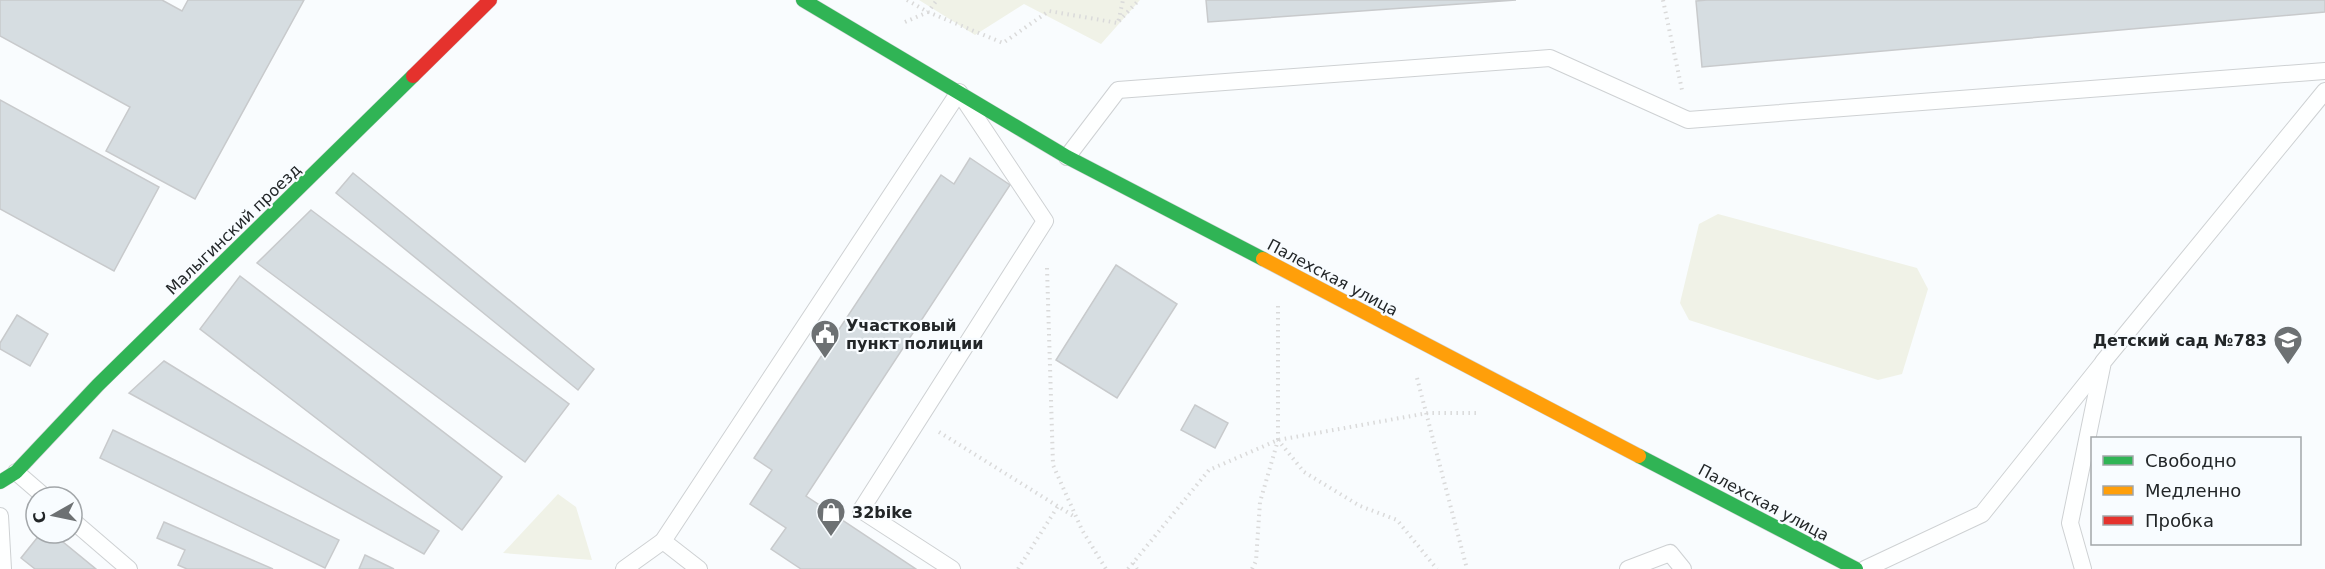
<svg xmlns="http://www.w3.org/2000/svg" width="2325" height="569" font-family="'DejaVu Sans',sans-serif">
  <style>
    .green { fill: #f0f2e7 }
    .building { fill: #d6dde1; stroke: #c8cacc; stroke-width: 1.5 }
    .lines { fill: none; stroke-linecap: round; stroke-linejoin: round }
    .lane-casing { stroke: #ced1d3; stroke-width: 18 }
    .fast-casing { stroke: #ced1d3; stroke-width: 15 }
    .slow-casing { stroke: #ced1d3; stroke-width: 15 }
    .jam-casing { stroke: #ced1d3; stroke-width: 15 }
    .path { stroke: #dadada; stroke-width: 4; stroke-dasharray: 1.5 4.5; stroke-linecap: butt }
    .lane { stroke: #feffff; stroke-width: 16 }
    .fast { stroke: #30b455; stroke-width: 14 }
    .slow { stroke: #ff9f0a; stroke-width: 14 }
    .jam { stroke: #e5322d; stroke-width: 14 }
    .labels { text-anchor: middle; stroke-width: 4.5; stroke-linejoin: round; paint-order: stroke }
    .street-label { font-size: 16px; fill: #222628; stroke: #f8fcff }
    .poi-label { font-size: 16px; font-weight: bold; fill: #222628; stroke: #f8fcff; text-anchor: start }
  </style>
  <rect width="100%" height="100%" fill="#f9fcfe"/>
  <g class="green">
    <polygon points="919,0 1140,0 1101,44 1024,4 975,35"/>
    <polygon points="1718,214 1917,268 1928,289 1902,374 1878,380 1689,320 1680,303 1699,224"/>
    <polygon points="558,494 576,507 592,560 503,553"/>
  </g>
  <g class="building">
    <polygon points="0,0 162,0 182,11 188,0 304,0 195,199 106,151 130,107 0,36"/>
    <polygon points="1206,0 1516,0 1208,22"/>
    <polygon points="1707,0 2325,0 2325,12 1702,67 1696,1"/>
    <polygon points="0,100 159,187 114,271 0,209"/>
    <polygon points="970,158 1010,185 806,496 916,569 801,569 771,549 786,528 750,504 772,470 754,458 941,175 954,184"/>
    <polygon points="353,173 594,369 578,390 336,193"/>
    <polygon points="311,210 569,404 525,462 257,263"/>
    <polygon points="1116,265 1177,304 1117,398 1056,360"/>
    <polygon points="240,276 502,477 462,530 200,329"/>
    <polygon points="17,315 48,334 30,366 0,349 0,343"/>
    <polygon points="164,361 439,531 424,554 129,393"/>
    <polygon points="1195,405 1228,423 1215,448 1181,430"/>
    <polygon points="113,430 339,540 325,568 100,458"/>
    <polygon points="164,522 273,569 187,569 178,565 185,550 157,538"/>
    <polygon points="41,533 52,533 96,569 35,569 21,558"/>
    <polygon points="365,555 394,569 359,569"/>
  </g>
  <g class="lines">
    <g class="lane-casing">
      <g id="lane">
        <polyline points="1067,157 1118,90 1550,58 1688,120 2325,71"/>
        <polyline points="16,472 45,497"/>
        <polyline points="0,516 3,569"/>
        <polyline points="72,520 129,569"/>
        <polyline points="663,541 699,569"/>
        <polyline points="624,569 663,541 959,92 1045,221 861,510 952,569"/>
        <polyline points="1628,569 1670,553 1683,569"/>
        <polyline points="1865,569 1982,514 2101,365"/>
        <polyline points="2083,569 2070,523 2103,362 2325,91"/>
      </g>
    </g>
    <g class="fast-casing">
      <g id="fast">
        <polyline points="803,0 1067,157 1263,259"/>
        <polyline points="1639,456 1856,569"/>
        <polyline points="0,482 16,472 98,385 413,76"/>
      </g>
    </g>
    <g class="slow-casing">
      <polyline id="slow" points="1263,259 1639,456"/>
    </g>
    <g class="jam-casing">
      <polyline id="jam" points="413,76 490,0"/>
    </g>
    <g class="path">
      <polyline points="907,0 928,12 1003,43 1049,11 1118,23 1123,0"/>
      <polyline points="1663,0 1682,90"/>
      <polyline points="1119,21 1139,0"/>
      <polyline points="905,22 928,12 937,0"/>
      <polyline points="1047,268 1053,465 1082,530 1106,569"/>
      <polyline points="1278,306 1278,440"/>
      <polyline points="1417,378 1467,569"/>
      <polyline points="939,432 1075,517"/>
      <polyline points="1133,563 1137,569"/>
      <polyline points="1018,569 1058,506"/>
      <polyline points="1128,569 1209,470 1278,440 1428,413 1480,413"/>
      <polyline points="1252,569 1256,561 1260,502 1278,440 1304,472 1360,506 1397,520 1437,569"/>
    </g>
    <use href="#lane" class="lane"/>
    <use href="#fast" class="fast"/>
    <use href="#slow" class="slow"/>
    <use href="#jam" class="jam"/>
  </g>
  <defs>
    <g id="civic-pin" transform="scale(1.5)"><path d="M0 17L-7.5 6A9.5 9.5 0 1 1 7.5 6Z" fill="#6d7173" stroke="#f8fcff"/><path d="M-.6-6.5H3V-4.5H.6V-3L4-1V1h2V6H-6V1h2V-1L-.6-3ZM-1.2 2.5V6h2.4V2.5Z" fill="#fff"/></g>
    <g id="school-pin" transform="scale(1.5)"><path d="M0 17L-7.5 6A9.5 9.5 0 1 1 7.5 6Z" fill="#6d7173" stroke="#f8fcff"/><path d="M0-5L7-2L0 1L-7-2ZM-4 1L0 2.5L4 1V4Q0 6-4 4Z" fill="#fff"/></g>
    <g id="shop-pin" transform="scale(1.5)"><path d="M0 17L-7.5 6A9.5 9.5 0 1 1 7.5 6Z" fill="#6d7173" stroke="#f8fcff"/><path d="M-5-2.5h2.3a2.7 3.5 0 0 1 5.4 0H5L5.5 6h-11ZM-1.5-2.5h3a1.5 2.3 0 0 0-3 0Z" fill="#fff"/></g>
  </defs>
  <g fill-rule="evenodd">
    <use href="#civic-pin" x="825" y="334"/>
    <use href="#school-pin" x="2288" y="340"/>
    <use href="#shop-pin" x="831" y="512"/>
  </g>
  <g class="labels">
    <g class="street-label">
      <text transform="translate(233 229) rotate(-44)" y="6">Малыгинский проезд</text>
      <text transform="translate(1333 277) rotate(28)" y="6">Палехская улица</text>
      <text transform="translate(1764 502) rotate(28)" y="6">Палехская улица</text>
    </g>
    <g class="poi-label">
      <text x="846" y="331">Участковый<tspan x="846" dy="18">пункт полиции</tspan></text>
      <text x="2267" y="346" text-anchor="end">Детский сад №783</text>
      <text x="852" y="518">32bike</text>
    </g>
  </g>
  <rect x="2091" y="437" width="210" height="108" fill="#f8fcff" stroke="#a2a6a9" stroke-width="1.5"/>
  <rect x="2103" y="456" width="30" height="9" fill="#30b455" stroke="#a2a6a9" stroke-width="1.5"/>
  <text x="2145" y="467" font-size="18" fill="#222628">Свободно</text>
  <rect x="2103" y="486" width="30" height="9" fill="#ff9f0a" stroke="#a2a6a9" stroke-width="1.5"/>
  <text x="2145" y="497" font-size="18" fill="#222628">Медленно</text>
  <rect x="2103" y="516" width="30" height="9" fill="#e5322d" stroke="#a2a6a9" stroke-width="1.5"/>
  <text x="2145" y="527" font-size="18" fill="#222628">Пробка</text>
  <g transform="translate(54 515) rotate(261)"><circle r="28" fill="#f8fcff" stroke="#a2a6a9" stroke-width="1.5"/>
  <path d="M0-4.5L10 22L0 15L-10 22Z" fill="#6d7173"/>
  <text y="-9" font-size="16" font-weight="bold" text-anchor="middle" fill="#222628">С</text>
  </g>
</svg>
